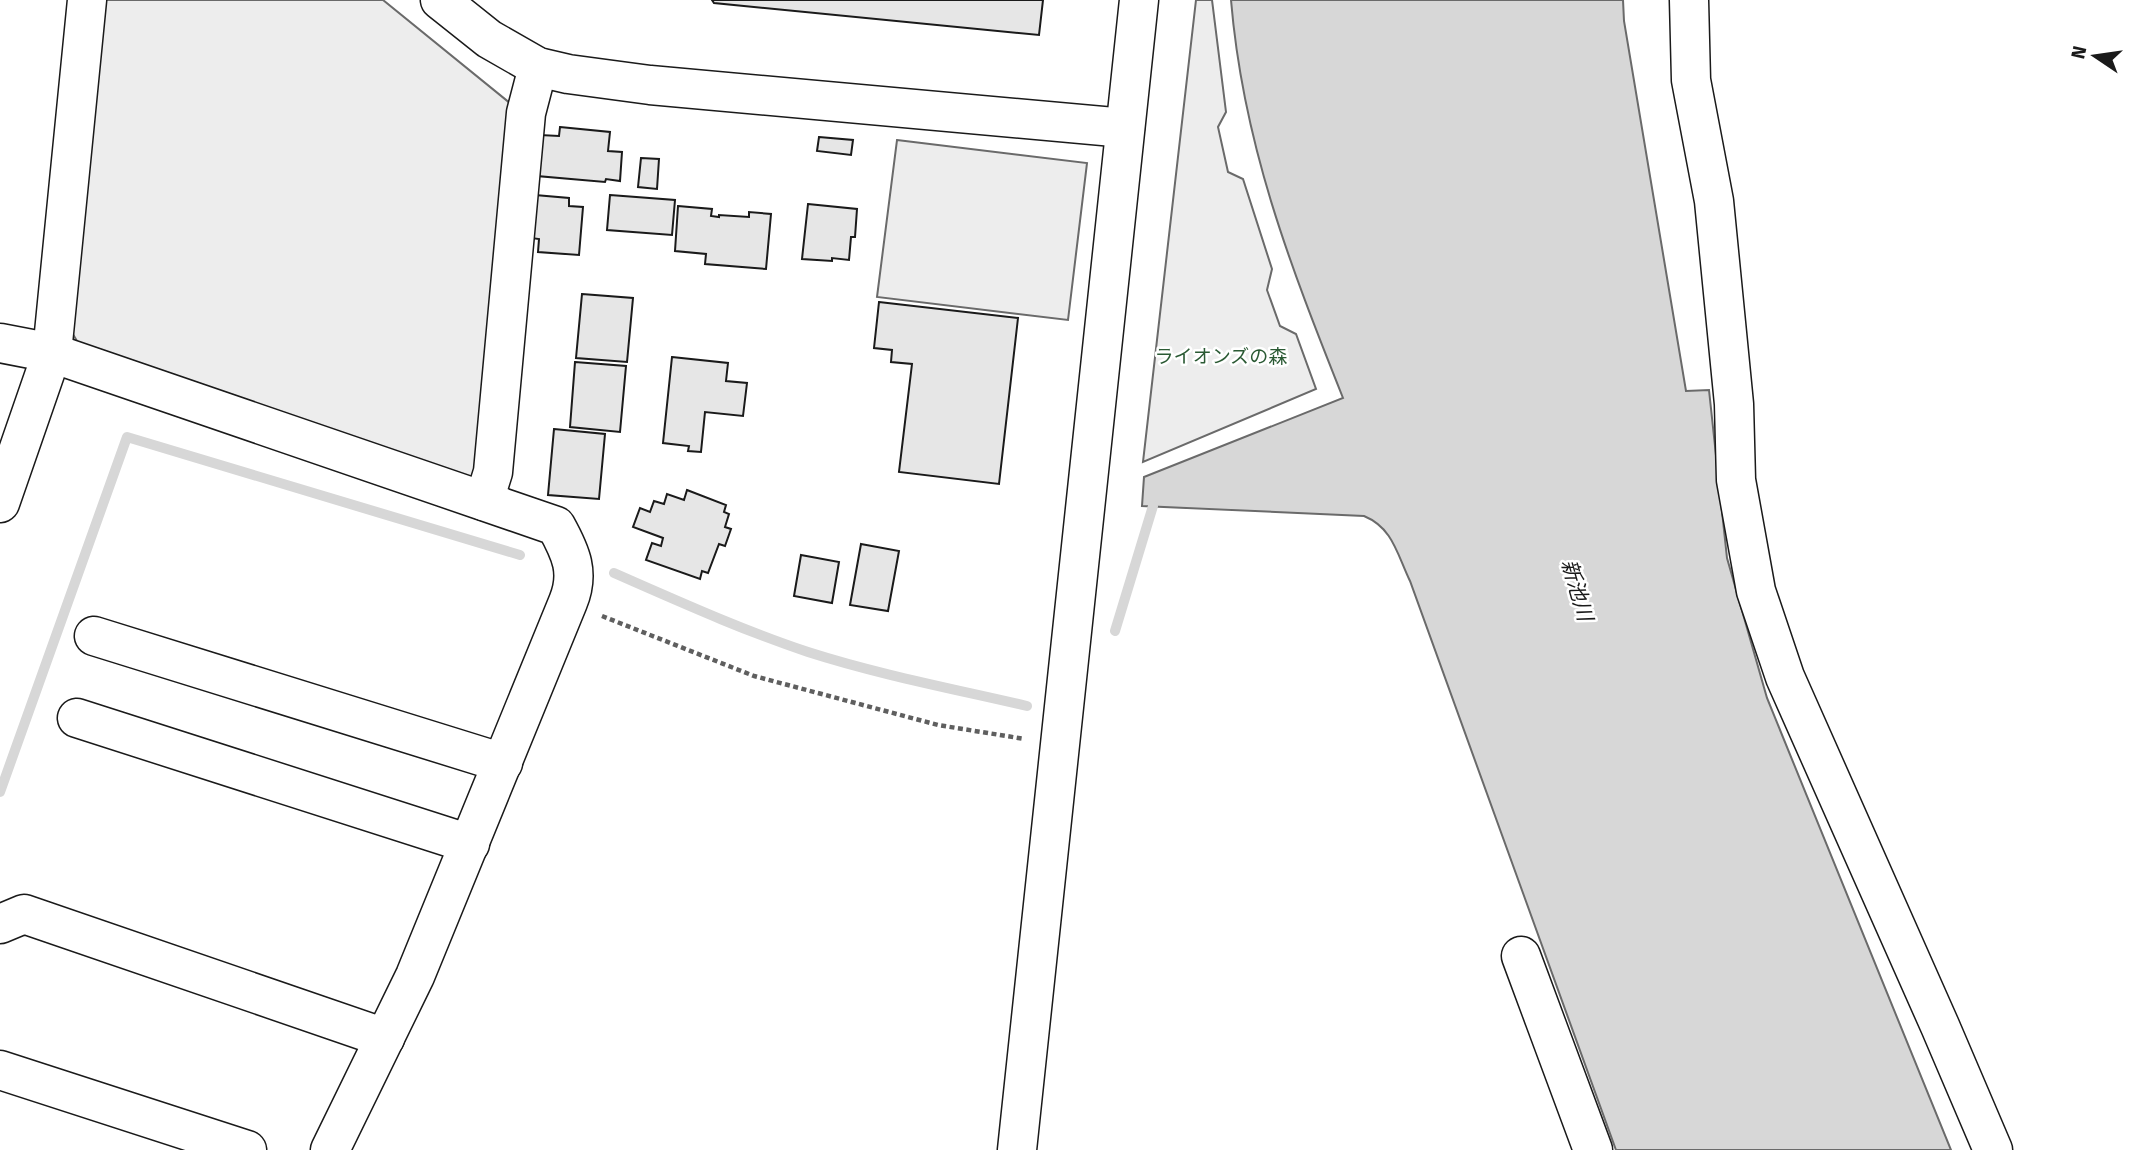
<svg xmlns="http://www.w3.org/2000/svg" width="2151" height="1150" font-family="'Fira Sans','Noto Sans JP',sans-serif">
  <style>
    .built { fill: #ededed; stroke: #6a6a6a; stroke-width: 2 }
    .water { fill: #d7d7d7; stroke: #6a6a6a; stroke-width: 2 }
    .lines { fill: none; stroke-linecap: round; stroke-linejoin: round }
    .stream { stroke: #d7d7d7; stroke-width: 10 }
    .building { fill: #e6e6e6; stroke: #1a1a1a; stroke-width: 2 }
    .minor-casing { stroke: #1a1a1a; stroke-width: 41 }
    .path { stroke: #5f5f5f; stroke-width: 4.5; stroke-dasharray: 5 3.5; stroke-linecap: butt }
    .minor { stroke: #fff; stroke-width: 38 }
    .labels { text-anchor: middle; stroke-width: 5; stroke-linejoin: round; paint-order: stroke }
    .park-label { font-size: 19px; fill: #2b5a34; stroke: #fff }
    .water-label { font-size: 21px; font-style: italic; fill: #1a1a1a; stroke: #fff }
  </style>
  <rect width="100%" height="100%" fill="#fff"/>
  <g class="built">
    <polygon points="102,0 383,0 516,108 485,470 470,484 83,351 71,331"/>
    <polygon points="1196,0 1212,0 1226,112 1218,127 1228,172 1243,179 1272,269 1267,290 1280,326 1296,334 1316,389 1143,462"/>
    <polygon points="897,140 1087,163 1068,320 877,297"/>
  </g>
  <path class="water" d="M1231 0H1623L1624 21 1686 391 1709 390 1727 558 1767 698 1951 1150H1616L1410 581C1397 554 1393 528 1364 516L1142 506 1144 477 1343 398C1290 265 1243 144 1231 0Z"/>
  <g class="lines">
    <g class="stream">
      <path d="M614 573C678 601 742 630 808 652 880 675 954 689 1027 706"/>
      <polyline points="1115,631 1153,506"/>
      <polyline points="0,792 127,437 520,555"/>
    </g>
  </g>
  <g class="building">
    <polygon points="712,0 1043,0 1039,35 714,3"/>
    <polygon points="560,127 610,132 608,151 622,152 620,181 606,179 605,182 537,176 540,135 559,136"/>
    <polygon points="819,137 853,140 851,155 817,151"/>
    <polygon points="641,158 659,159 657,189 638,187"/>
    <polygon points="535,195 569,198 569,206 583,207 579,255 538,252 539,239 531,238"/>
    <polygon points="610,195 675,200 672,235 607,230"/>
    <polygon points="808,204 857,209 855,237 851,237 849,260 832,258 832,261 802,259"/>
    <polygon points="678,206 712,209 711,216 719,217 719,215 749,217 749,212 771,214 766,269 705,264 706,254 675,251"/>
    <polygon points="582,294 633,298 627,362 576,358"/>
    <polygon points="879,302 1018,318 999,484 899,472 912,364 891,362 892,350 874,348"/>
    <polygon points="672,357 728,363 726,381 747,383 743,416 705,412 701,452 688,451 689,446 663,443"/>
    <polygon points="575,362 626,366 620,432 570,427"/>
    <polygon points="554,429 605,434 599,499 548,495"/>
    <polygon points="687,490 726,505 724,512 729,514 725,527 731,529 725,546 719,544 708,573 702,571 700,579 646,560 652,543 661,546 663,538 633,527 640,508 650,512 654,501 664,504 667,494 684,500"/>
    <polygon points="861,544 899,551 888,611 850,605"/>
    <polygon points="801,555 839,562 832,603 794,596"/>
  </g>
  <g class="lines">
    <g class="minor-casing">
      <g id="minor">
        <polyline points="440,0 489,39 538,67 568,74 650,85 1125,128"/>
        <polyline points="1689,0 1691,80 1714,201 1734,404 1736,480 1756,591 1785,677 1940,1026 1993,1150"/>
        <path d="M0 343 52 353 556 526C571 553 580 573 568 602L415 976 330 1150"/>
        <polyline points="484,501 493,472 526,113 538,67"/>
        <polyline points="0,503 52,353 87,0"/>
        <polyline points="94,636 503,763"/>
        <polyline points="77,718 470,844"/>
        <polyline points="0,924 24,914 385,1038"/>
        <polyline points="1521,956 1593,1150"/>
        <polyline points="0,1070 247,1150"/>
        <polyline points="1017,1150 1139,0"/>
      </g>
    </g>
    <polyline class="path" points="602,616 754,676 938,725 1025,739"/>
    <use href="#minor" class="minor"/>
  </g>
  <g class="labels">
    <g class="park-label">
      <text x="1221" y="363">ライオンズの森</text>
    </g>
    <g class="water-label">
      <text transform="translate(1577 590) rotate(74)" y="7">新池川</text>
    </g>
  </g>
  <g transform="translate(2095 56) rotate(283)" stroke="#ffffff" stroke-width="5" paint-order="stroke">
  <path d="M0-5L12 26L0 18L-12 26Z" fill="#1a1a1a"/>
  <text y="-10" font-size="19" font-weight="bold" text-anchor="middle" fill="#1a1a1a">N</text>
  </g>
</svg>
